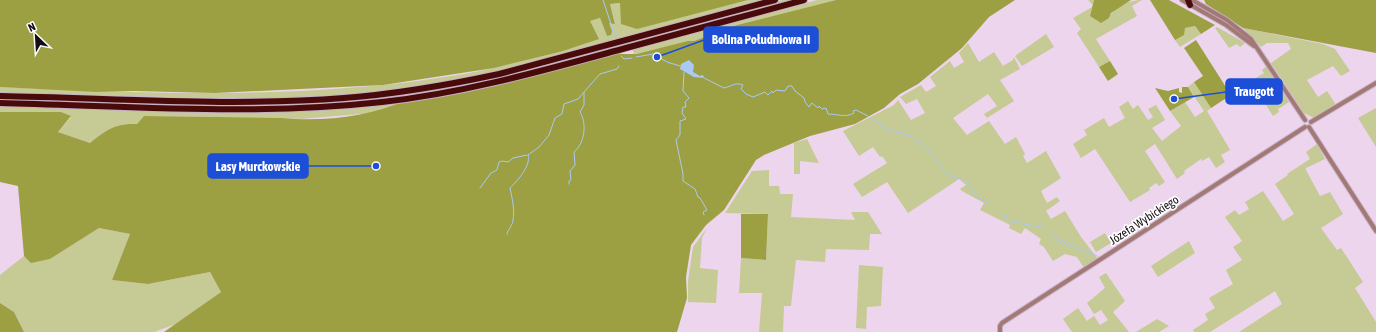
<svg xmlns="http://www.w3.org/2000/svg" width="1376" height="332" font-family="'Asap Condensed',sans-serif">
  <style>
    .green { fill: #c6ca94 }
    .forest { fill: #9da042 }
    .water { fill: #aac9f5 }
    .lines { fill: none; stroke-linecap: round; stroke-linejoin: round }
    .stream { stroke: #aac9f5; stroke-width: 1 }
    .minor-casing { stroke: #c6b1c6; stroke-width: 6 }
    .highway-casing { stroke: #c6b1c6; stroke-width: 8 }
    .minor { stroke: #a27974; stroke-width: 4 }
    .highway { stroke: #490a0a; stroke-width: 6 }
    .labels { text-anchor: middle; stroke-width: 3.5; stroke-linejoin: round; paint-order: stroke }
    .street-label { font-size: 12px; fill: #150d15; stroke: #fff }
    .leader { fill: none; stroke: #1d4ed8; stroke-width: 1.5 }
    .callout-dot { fill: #1d4ed8; stroke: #fff; stroke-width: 1.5 }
    .callout { fill: #1d4ed8; stroke: #1d4ed8; stroke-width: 1.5 }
    .callout-label { font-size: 13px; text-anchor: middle; font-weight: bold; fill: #fff }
  </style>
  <rect width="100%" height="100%" fill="#edd5ed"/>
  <g class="green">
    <path d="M748 0H764L504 70 452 81 357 94 261 99 0 93V87C154 94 311 100 464 74 506 66 547 54 587 43L590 21 600 18 607 36 609 23H615L610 4 621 3 622 18 731 4Z"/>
    <polygon points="782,0 797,0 521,74 520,70"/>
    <polygon points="817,0 836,0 737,25 694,41 634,54 633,50 635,49"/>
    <path d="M1088 0H1094L1090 16 1097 19 1099 22 1109 18C1114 6 1130 0 1142 0L1132 6 1137 16 1096 39 1110 61 1099 67 1077 33 1081 29 1073 18 1094 6Z"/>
    <polygon points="1195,26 1201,34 1180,47 1175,40 1185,28"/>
    <polygon points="1217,27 1245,43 1240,47 1237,44 1229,48 1215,28"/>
    <polygon points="1243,28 1323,44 1335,49 1350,71 1341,76 1333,66 1307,80 1318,97 1327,91 1336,105 1314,118 1304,113 1271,63 1291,49 1288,43 1267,43 1261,47"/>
    <polygon points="1046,34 1054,47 1022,66 1015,56"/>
    <polygon points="968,43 979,62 994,52 1003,66 1013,60 1014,57 1020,69 1000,80 1014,101 987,118 984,114 997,106 988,94 953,118 967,135 989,121 1005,144 1016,137 1025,154 1023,156 1027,163 1046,151 1061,178 1041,191 1047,203 1057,197 1060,201 1046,211 1051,219 1065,211 1081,237 1098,259 1084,268 1077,257 1065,254 1053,261 1044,247 1039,244 1041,239 1025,228 1021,234 1009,228 1010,225 980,210 984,203 962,191 960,189 966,185 959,179 908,213 887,182 862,197 853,184 887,163 882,156 880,157 873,147 859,156 843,131 894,105 898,100 911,120 925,113 917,99 906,104 900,97 921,85 926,92 936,86 930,77 950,61 954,68 964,62 959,53"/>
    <polygon points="1267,66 1289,102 1278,109 1279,112 1273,116 1251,81 1264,73 1262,70"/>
    <path d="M475 81 476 85C429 94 381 102 332 105 222 111 110 104 0 102V97L306 102Z"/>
    <polygon points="1194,82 1211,108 1207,111 1229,148 1230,150 1221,155 1225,162 1216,168 1209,157 1202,161 1201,159 1184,171 1185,173 1177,179 1155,144 1145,151 1165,182 1159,186 1156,183 1149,188 1150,190 1130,202 1095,149 1081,158 1073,144 1087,135 1084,130 1104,118 1109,127 1125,118 1119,107 1128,101 1133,109 1138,105 1148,120 1153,117 1148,109 1156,105 1165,120 1152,128 1162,141 1181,126 1170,111 1185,102 1195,117 1204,111 1188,87"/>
    <path d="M399 103 373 113 300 119 282 118 144 116 137 124C115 123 106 130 90 143L58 132 71 117 61 112H0V106L282 111Z"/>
    <polygon points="1376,108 1376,147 1358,118"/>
    <polygon points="807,139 819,163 800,161 800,174 794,174 794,143"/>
    <polygon points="1317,144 1325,159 1306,168 1306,170 1320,196 1330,192 1343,214 1321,228 1337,250 1341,248 1363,282 1355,288 1376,322 1376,332 1239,332 1282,304 1275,291 1210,332 1194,332 1193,330 1208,320 1205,314 1215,308 1209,298 1233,284 1226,270 1242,260 1233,247 1242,241 1225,217 1235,210 1239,215 1249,209 1245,202 1263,191 1283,221 1294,214 1275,184 1288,175 1287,174 1310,159 1306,152"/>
    <polygon points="769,170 769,186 779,186 780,194 793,194 791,217 855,220 851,212 868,212 882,234 870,234 869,250 826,249 825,262 796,260 791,306 784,306 783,332 759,332 762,293 739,293 741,258 766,260 768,214 725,213 752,171"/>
    <polygon points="99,228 130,234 112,280 148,284 210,272 221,292 176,324 154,332 24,332 14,312 0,303 0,275 24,256 31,262 50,259"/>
    <polygon points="707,228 702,238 700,268 718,270 716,303 688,302 688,281 693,247"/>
    <polygon points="1105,233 1111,243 1096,252 1090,242"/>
    <polygon points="1189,241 1195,253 1158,277 1151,266"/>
    <polygon points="859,265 883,267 881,306 867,307 866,329 856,328"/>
    <polygon points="1106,273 1125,301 1113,312 1129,332 1072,332 1063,319 1078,308 1087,321 1094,316 1100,325 1108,320 1101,310 1094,314 1087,303 1105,288 1099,277"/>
    <polygon points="1157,319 1169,326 1159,332 1136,332"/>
  </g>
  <g class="forest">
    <polygon points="0,0 748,0 637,29 621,24 620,3 610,4 615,24 609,23 612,31 611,35 607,36 600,18 590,21 599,39 563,51 494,68 383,85 215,93 134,91 96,92 0,87"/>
    <path d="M836 0H1015L989 17 962 48 918 84 900 94 884 108 855 124 810 136 764 155 756 160 724 210 706 225 691 245 686 277 687 298 677 332H164L221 292 210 272 148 284 112 280 130 234 99 228 50 259 31 263 24 256 18 186 0 182V112H61L71 116 58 132 90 143C106 130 115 123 137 124L144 116 282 118C322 122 369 117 406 100L611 54H636L688 41H694L737 25Z"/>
    <polygon points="1094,0 1131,0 1111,13 1109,18 1101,23 1090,16"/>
    <polygon points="1150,0 1169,0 1215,25 1201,34 1195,26 1185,28 1184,35 1175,40"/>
    <polygon points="1204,0 1376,0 1376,53 1243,28 1206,4"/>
    <polygon points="1196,40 1231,95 1211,108 1194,82 1203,76 1184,48"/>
    <polygon points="1110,61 1118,74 1108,81 1099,67"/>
    <polygon points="1182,87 1188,87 1194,97 1170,111 1155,88 1168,91 1179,88 1179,92 1182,93"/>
    <polygon points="741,214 768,214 766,260 741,258"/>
    <polygon points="0,303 14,312 24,332 0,332"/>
  </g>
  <polygon class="water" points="689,60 694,65 693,72 700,76 703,75 704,78 694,77 680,69 681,64"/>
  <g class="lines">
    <g class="stream">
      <polyline points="603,0 615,36"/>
      <polyline points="621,56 624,59 632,58"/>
      <polyline points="636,57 653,54 667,62 680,66"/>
      <polyline points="684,72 683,91 689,98 685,102 686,107 683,107 682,113 686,119 680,121 680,135 676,140 683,174 683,181 695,189 698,197 700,198 707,210 703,212 704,215"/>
      <path d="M704 78 724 88C732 86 735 82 743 85L741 89 746 94 753 97 765 92 768 95 772 91 773 93 776 90 785 91 788 86H792L795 91 804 98 805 102 809 107 812 103 818 108 819 106 822 109 826 108 828 114C837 114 846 118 854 113L853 111 856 110 868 116"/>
      <polyline points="871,119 889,130 909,135 932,153 943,170 949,175 963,180 973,188 976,196 989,204 1000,215 1007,217 1008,221 1047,228 1062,244 1068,241 1070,246 1096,255 1098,257"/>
      <path d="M569 184V181L571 180 570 171 575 165 574 152C585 143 587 123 580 112L584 105V92L600 74 617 69 619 66"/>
      <polyline points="480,188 491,173 497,170 499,162 502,161 508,162 513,158 527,155"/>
      <path d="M507 234C508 229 513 225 513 220 515 210 512 198 510 188 518 180 531 166 528 155L539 147 549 135 555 118 562 114 564 104 578 99 584 92"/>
    </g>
    <g class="minor-casing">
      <g id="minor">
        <polyline points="1182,0 1226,25 1254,46"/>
        <polyline points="1192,0 1227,20 1251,39 1305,120"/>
        <polyline points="1311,122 1376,83"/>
        <polyline points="1309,127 1376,231"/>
        <polyline points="1000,332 1000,326 1002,323 1305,127"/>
      </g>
    </g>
    <g class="highway-casing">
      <g id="highway">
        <polyline points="1188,0 1190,5"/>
        <path d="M0 96C114 98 230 107 344 98 397 94 448 85 499 74L775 0"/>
        <path d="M0 103C127 106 255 116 382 102 465 93 545 70 626 48 685 32 745 16 804 0"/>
      </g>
    </g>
    <use href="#minor" class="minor"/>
    <use href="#highway" class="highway"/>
  </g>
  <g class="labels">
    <g class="street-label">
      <text transform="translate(1144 220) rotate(-33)" y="4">Józefa Wybickiego</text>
    </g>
  </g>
  <path class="leader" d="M657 57L704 40M1174 99L1226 92M376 166L308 166"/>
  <g class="callout-dot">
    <circle cx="657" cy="57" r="4"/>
    <circle cx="1174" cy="99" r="4"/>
    <circle cx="376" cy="166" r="4"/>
  </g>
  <g class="callout">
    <rect x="704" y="27" width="114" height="25" rx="4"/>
    <rect x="1226" y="79" width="56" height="25" rx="4"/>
    <rect x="208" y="154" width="100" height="24" rx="4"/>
  </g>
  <g class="callout-label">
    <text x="761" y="44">Bolina Południowa II</text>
    <text x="1254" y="96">Traugott</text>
    <text x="258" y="171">Lasy Murckowskie</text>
  </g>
  <g transform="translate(36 36) rotate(335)" stroke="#ffffff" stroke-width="3" paint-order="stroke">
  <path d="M0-3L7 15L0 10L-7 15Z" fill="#150d15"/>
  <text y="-6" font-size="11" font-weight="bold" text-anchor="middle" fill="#150d15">N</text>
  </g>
</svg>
